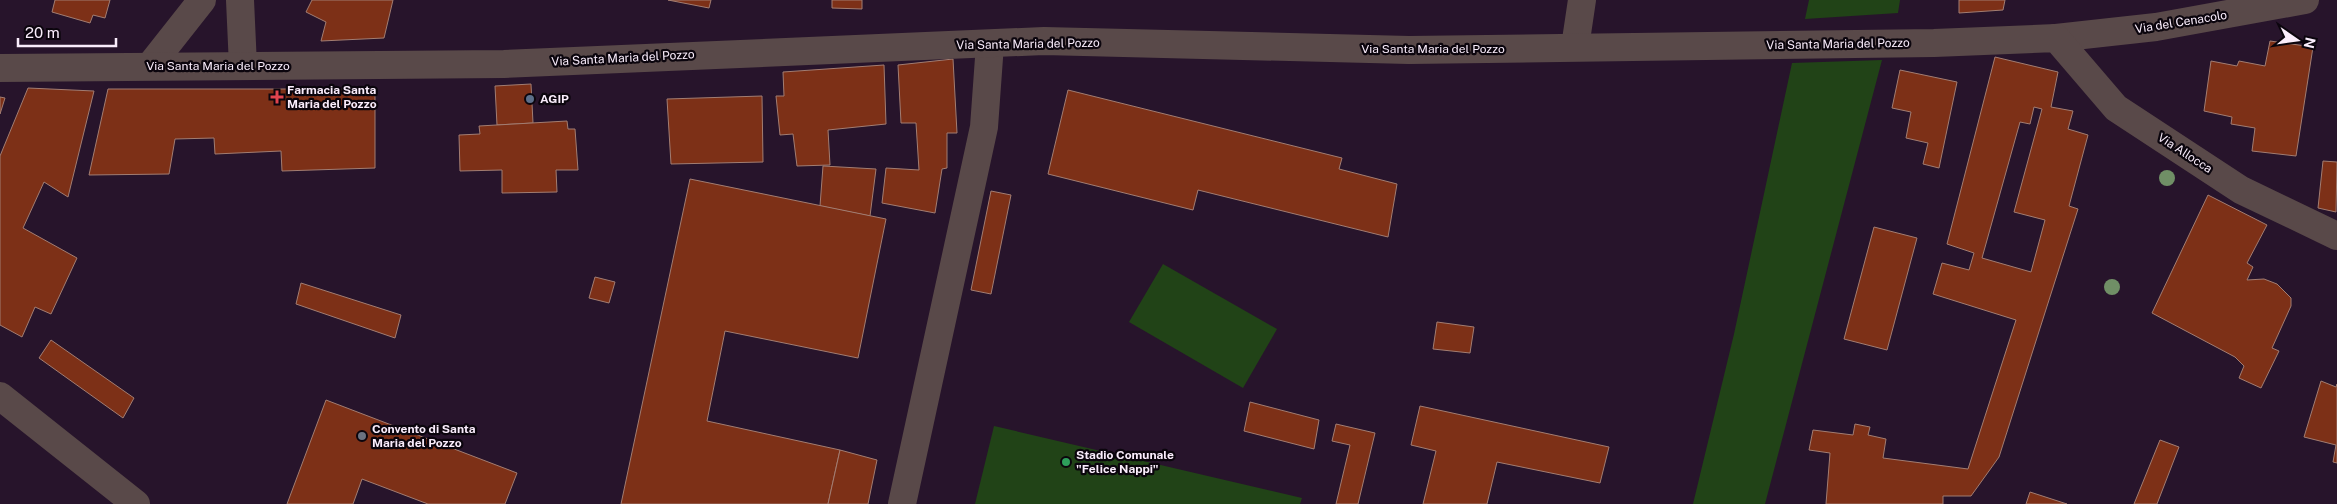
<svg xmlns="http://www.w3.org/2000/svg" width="2337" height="504" font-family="'Public Sans',sans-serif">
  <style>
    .green { fill: #214317 }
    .building { fill: #7d3017; stroke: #a27d72; fill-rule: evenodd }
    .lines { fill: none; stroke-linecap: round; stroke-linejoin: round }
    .minor { stroke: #594949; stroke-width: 28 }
    .tertiary { stroke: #594949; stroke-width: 28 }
    .tree { fill: #708f66 }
    .health-dot { fill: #e0444e; stroke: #0b050d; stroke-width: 2 }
    .service-dot { fill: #5c6f8a; stroke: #0b050d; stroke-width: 2 }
    .worship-dot { fill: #6b7280; stroke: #0b050d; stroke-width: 2 }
    .leisure-dot { fill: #2e9e5b; stroke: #0b050d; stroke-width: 2 }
    .labels { text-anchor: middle; stroke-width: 4.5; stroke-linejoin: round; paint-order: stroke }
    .street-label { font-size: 12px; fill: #faedfc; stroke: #0b050d }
    .poi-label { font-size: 12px; font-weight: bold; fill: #faedfc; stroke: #0b050d; text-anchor: start }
  </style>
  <rect width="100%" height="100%" fill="#27142b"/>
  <g class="green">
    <polygon points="1809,0 1900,0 1898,13 1805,19"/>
    <polygon points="1882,60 1765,504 1693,504 1734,334 1792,63"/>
    <polygon points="1163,264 1277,329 1243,388 1129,322"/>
    <polygon points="994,426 1302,498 1300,504 975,504"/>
  </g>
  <g class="building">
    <polygon points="55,0 110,0 105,18 93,15 90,23 52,12"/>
    <polygon points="312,0 393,0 384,38 321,41 326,22 306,12"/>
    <polygon points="668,0 711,0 709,8"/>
    <polygon points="832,0 862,0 862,9 832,8"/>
    <polygon points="1959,0 2005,0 2003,10 1959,13"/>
    <polygon points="2270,41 2313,47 2296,156 2252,151 2255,128 2231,124 2232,117 2204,111 2211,61 2237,66 2239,61 2265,66"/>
    <path d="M1995 57 2058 72 2051 107 2073 111 2068 129 2088 135 2069 206 2078 209 1999 457 1971 496H1943V504H1826L1830 453 1809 450 1813 430 1853 435 1855 424 1870 427 1868 435 1886 439 1883 458 1968 469 2016 320 1933 294 1942 263 1969 270 1974 253 1947 244ZM2034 107 2042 109 2014 212 2045 220 2031 272 1982 258 2020 122 2030 124Z"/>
    <polygon points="953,59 957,133 947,133 947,168 942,169 935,213 882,203 886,168 919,170 916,123 901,123 898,65"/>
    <polygon points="884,65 886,124 828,130 830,165 797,166 793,134 780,135 776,96 784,96 783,72"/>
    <polygon points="1900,70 1957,82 1939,168 1923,164 1928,143 1906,138 1911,112 1892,108"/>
    <polygon points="531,84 533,123 497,125 495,86"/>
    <polygon points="28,88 94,91 68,197 44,182 23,228 77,258 51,314 35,307 22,337 0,325 0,156"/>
    <polygon points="108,89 375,89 375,168 282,171 281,151 215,154 214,138 175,139 169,174 89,175"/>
    <polygon points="1068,90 1342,158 1339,169 1397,184 1388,237 1198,190 1193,210 1048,174"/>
    <polygon points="762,96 763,162 671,164 667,99"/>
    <polygon points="0,97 5,98 0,114"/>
    <polygon points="567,121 568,129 575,129 578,170 556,170 557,192 502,193 502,170 460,171 459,135 480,134 479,126"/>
    <polygon points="2323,161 2337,162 2336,212 2318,208"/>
    <polygon points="823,166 876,169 870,216 820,206"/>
    <polygon points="690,179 886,219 858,358 725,331 707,421 840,450 828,504 621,504"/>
    <polygon points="991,191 1011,195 991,294 971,290"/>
    <polygon points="2208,195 2267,225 2247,263 2253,267 2247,280 2264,279 2277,284 2291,298 2291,306 2272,348 2279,351 2261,388 2239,378 2244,366 2235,357 2152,313"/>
    <polygon points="1874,227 1917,238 1887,350 1844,339"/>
    <polygon points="595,277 615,282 609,303 589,298"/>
    <polygon points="301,283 401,315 395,338 296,304"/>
    <polygon points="1437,322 1474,327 1470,353 1433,349"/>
    <polygon points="51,340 134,398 123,418 39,358"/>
    <polygon points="2321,381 2336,387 2337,384 2337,463 2333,462 2336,445 2304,437"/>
    <polygon points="326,400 517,473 505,504 428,504 362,479 353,504 287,504"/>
    <polygon points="1250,402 1319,420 1314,449 1244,431"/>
    <polygon points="1420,406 1609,447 1600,483 1497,462 1487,504 1423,504 1436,451 1411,445"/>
    <polygon points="1336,424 1375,433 1358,504 1336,504 1350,445 1332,441"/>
    <polygon points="2160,440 2179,447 2157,504 2134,504"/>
    <polygon points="840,450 877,460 868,504 828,504"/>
    <polygon points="2030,492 2067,504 2026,504"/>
  </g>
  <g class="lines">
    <g class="minor">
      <polyline points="2056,38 2156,27 2305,0"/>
      <polyline points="1575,47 1582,0"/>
      <polyline points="0,396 136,504"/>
      <polyline points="902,504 984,127 990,44"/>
    </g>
    <g class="tertiary">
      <polyline points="240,0 243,66"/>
      <polyline points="150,66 202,0"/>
      <polyline points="0,68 504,64 1044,41 1409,50 1934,43 2056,38 2116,108 2241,190 2337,236"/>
    </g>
  </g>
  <g class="tree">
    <circle cx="2167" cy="178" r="8"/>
    <circle cx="2112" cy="287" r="8"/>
  </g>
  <path class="health-dot" d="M274.5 89.5h5v5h5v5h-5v5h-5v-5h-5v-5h5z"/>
  <circle class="service-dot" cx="530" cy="99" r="5"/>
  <circle class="worship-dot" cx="362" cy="436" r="5"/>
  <circle class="leisure-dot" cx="1066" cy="462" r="5"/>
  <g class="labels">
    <g class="street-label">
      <text transform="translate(2181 22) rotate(-9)" y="4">Via del Cenacolo</text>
      <text transform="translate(1028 44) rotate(-1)" y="4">Via Santa Maria del Pozzo</text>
      <text transform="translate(1838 44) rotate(-1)" y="4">Via Santa Maria del Pozzo</text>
      <text x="1433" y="53">Via Santa Maria del Pozzo</text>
      <text transform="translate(623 58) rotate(-3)" y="4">Via Santa Maria del Pozzo</text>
      <text x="218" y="70">Via Santa Maria del Pozzo</text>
      <text transform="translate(2185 153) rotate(33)" y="4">Via Allocca</text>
    </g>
    <g class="poi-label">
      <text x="287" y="94">Farmacia Santa<tspan x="287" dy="14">Maria del Pozzo</tspan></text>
      <text x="540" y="103">AGIP</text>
      <text x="372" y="433">Convento di Santa<tspan x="372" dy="14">Maria del Pozzo</tspan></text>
      <text x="1076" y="459">Stadio Comunale<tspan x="1076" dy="14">"Felice Nappi"</tspan></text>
    </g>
  </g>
  <g transform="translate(2297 40) rotate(103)" stroke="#0b050d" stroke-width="4" paint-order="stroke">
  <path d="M0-4L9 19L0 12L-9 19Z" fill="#faedfc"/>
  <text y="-8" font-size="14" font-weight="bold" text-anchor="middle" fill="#faedfc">N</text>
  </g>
  <path d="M18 38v8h98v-8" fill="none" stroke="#faedfc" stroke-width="2.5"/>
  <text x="25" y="38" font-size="15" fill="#faedfc" stroke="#0b050d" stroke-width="4" paint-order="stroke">20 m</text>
</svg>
